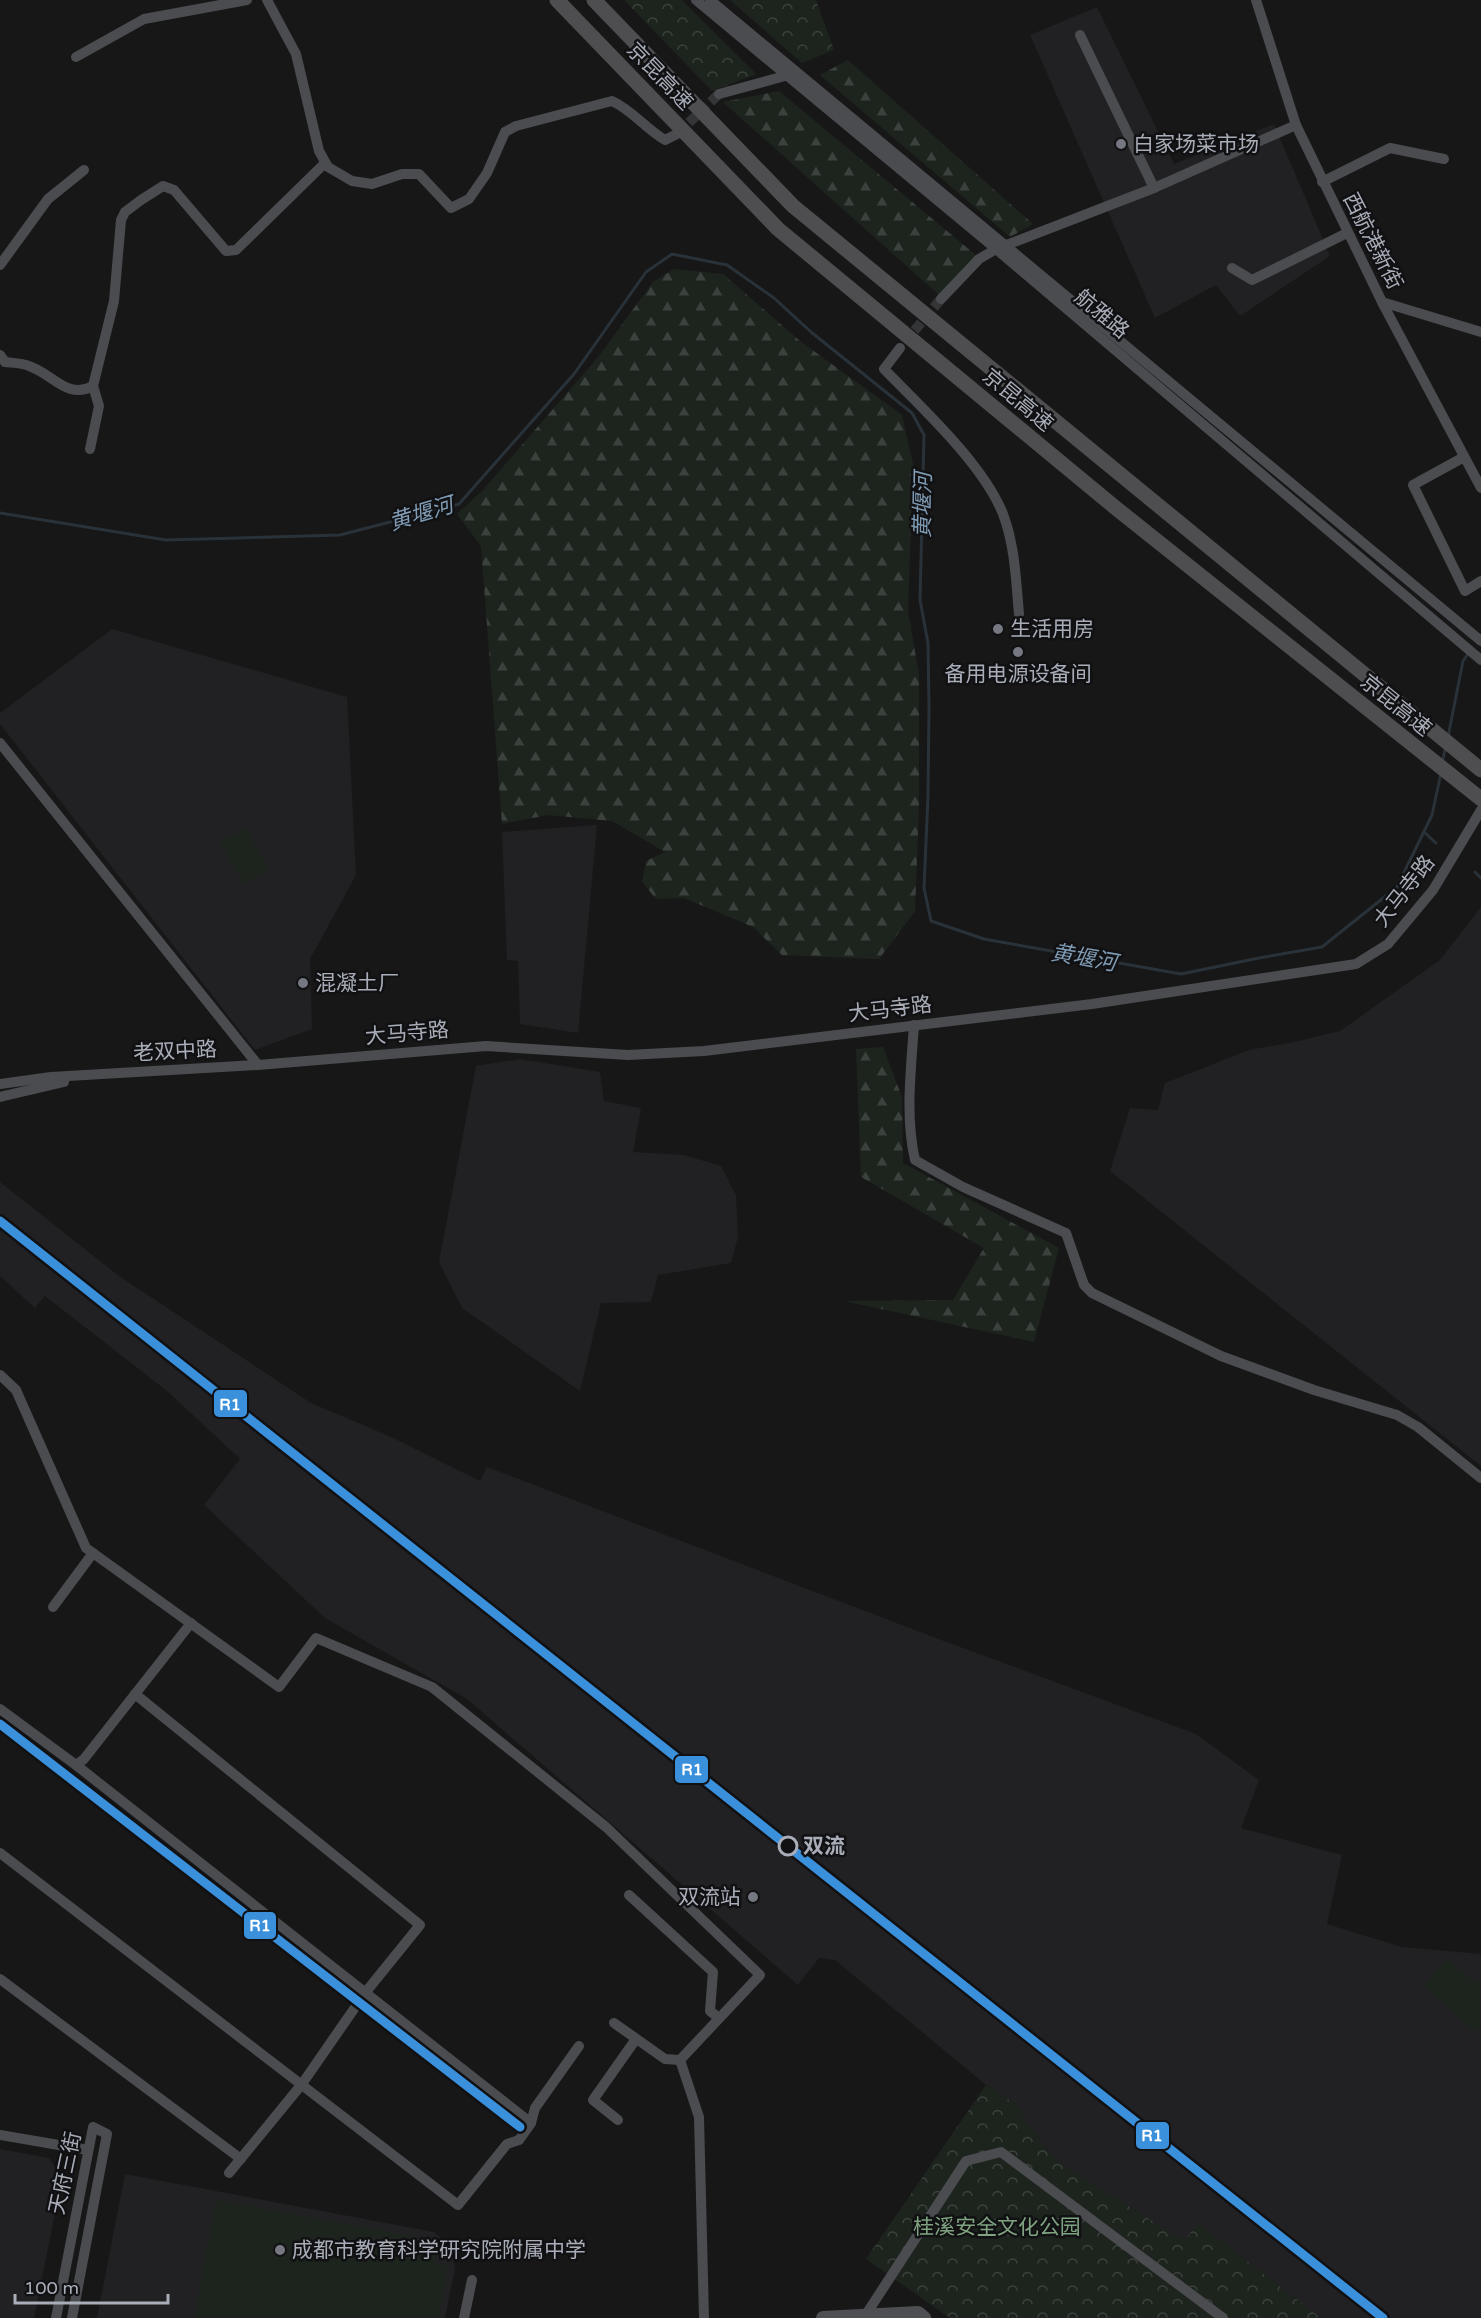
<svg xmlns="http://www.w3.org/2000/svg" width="1481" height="2318" font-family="'Varela Round','Noto Sans SC',sans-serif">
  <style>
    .built { fill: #212123 }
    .forest { fill: url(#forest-firs) }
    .park { fill: url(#park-crowns) }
    .garden { fill: #1d241e }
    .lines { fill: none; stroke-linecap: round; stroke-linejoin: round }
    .stream { stroke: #2a3239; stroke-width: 3 }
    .minor-tunnel { stroke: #343537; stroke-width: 10; stroke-dasharray: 10 5; stroke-linecap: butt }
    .minor { stroke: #4b4c50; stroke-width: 10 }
    .major { stroke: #4d4f52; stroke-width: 14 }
    .highway { stroke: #4e4e51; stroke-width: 15 }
    .rail-1-casing { stroke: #111113; stroke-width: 14 }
    .rail-1 { stroke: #3a90db; stroke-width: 9 }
    .poi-dot { fill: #757880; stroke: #111113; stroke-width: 2 }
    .stop-dot { fill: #111113; stroke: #a8adb8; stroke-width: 3 }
    .labels { text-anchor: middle; stroke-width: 5; stroke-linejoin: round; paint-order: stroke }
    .street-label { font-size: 21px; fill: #a8adb8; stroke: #111113 }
    .poi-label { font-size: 21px; fill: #a8adb8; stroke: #111113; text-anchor: start }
    .stop-label { font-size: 21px; font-weight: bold; fill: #a8adb8; stroke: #111113; text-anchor: start }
    .park-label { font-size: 21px; fill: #7fa381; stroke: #111113 }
    .water-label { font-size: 22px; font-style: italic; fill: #7f9bb3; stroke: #111113 }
    .line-badge { stroke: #111113; stroke-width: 2 }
    .badge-label { font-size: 16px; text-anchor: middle; font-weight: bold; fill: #fff }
  </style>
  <defs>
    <pattern id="forest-firs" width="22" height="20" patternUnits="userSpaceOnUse" patternTransform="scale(1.5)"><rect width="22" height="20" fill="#1d241e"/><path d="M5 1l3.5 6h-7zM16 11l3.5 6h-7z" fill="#3b413d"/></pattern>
    <pattern id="park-crowns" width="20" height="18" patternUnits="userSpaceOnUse" patternTransform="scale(1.5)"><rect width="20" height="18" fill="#1d241e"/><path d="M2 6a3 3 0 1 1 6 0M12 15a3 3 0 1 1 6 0" fill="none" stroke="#3b413d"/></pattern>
  </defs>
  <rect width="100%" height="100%" fill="#171717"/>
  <g class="built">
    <polygon points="1097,7 1174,164 1274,124 1330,256 1240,316 1216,285 1155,318 1030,35"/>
    <polygon points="112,629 347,697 356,875 310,959 312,1029 255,1050 0,724 0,713"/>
    <polygon points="597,825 578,1033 520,1024 518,961 507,960 502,832"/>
    <polygon points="1481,907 1481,1466 1110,1171 1130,1108 1158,1110 1165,1083 1249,1050 1294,1042 1340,1031 1440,960"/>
    <polygon points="520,1059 600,1072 604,1101 641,1108 633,1152 684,1155 721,1166 736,1195 738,1237 731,1263 658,1275 651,1302 601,1303 580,1391 462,1308 439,1262 476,1066"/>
    <polygon points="0,1182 119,1276 311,1403 389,1436 480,1481 487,1467 944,1641 1196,1734 1259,1780 1241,1828 1342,1855 1327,1924 1402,1947 1481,1954 1481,2318 1321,2318 1198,2223 1185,2242 1058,2162 1025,2122 1020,2107 986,2085 835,1960 819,1958 798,1985 467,1699 325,1618 204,1505 240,1459 167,1391 45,1296 35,1308 0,1276"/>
    <polygon points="0,2149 49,2158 62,2178 34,2318 0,2318"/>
    <polygon points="125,2174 434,2232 449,2245 453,2256 455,2269 445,2318 97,2318"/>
  </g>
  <g class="forest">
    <polygon points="848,60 1033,224 1010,237 820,75"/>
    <polygon points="779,91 977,256 939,295 723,102"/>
    <polygon points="674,269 723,274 800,341 902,415 913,464 908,611 919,675 919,807 915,911 879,959 782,955 753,927 684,898 656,899 642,882 646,861 665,852 612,821 548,815 502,824 481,546 457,514 483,490 599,356 653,282"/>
    <polygon points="883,1047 902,1097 903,1163 1059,1248 1034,1342 844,1301 953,1300 984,1248 861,1177 856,1049"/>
  </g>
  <g class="park">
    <polygon points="624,0 682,0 756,74 712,91"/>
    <polygon points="730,0 816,0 834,50 802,63"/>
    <polygon points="986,2085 1020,2107 1025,2122 1058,2162 1184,2241 1198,2223 1321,2318 950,2318 866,2259"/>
  </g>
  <g class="garden">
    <polygon points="245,828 270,869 245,884 220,843"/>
    <polygon points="1447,1958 1481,1987 1481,2024 1475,2031 1423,1986"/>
    <polygon points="216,2200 439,2241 435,2263 448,2265 439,2318 194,2318"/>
  </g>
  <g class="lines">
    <g class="stream">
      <polyline points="0,513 166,540 340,535 459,504 574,374 646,272 672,254 727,265 774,298 811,332 912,413 924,435 920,600 928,643 929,706 928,796 924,888 931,921 984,939 1181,974 1259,958 1322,947 1397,887 1432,815 1441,773"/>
      <polyline points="1448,737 1463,661 1468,654"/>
      <polyline points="1442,763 1446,746"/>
      <polyline points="1424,832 1436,843"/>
      <polyline points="1475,872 1481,878"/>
    </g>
    <g class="minor-tunnel">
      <polyline points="678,133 719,94"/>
      <polyline points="905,342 941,299"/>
    </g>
    <g class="minor">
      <path d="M267 0 296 54 319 151 328 167 352 181 372 184 402 174H419L451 208 469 199 487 173 505 132 516 126 612 101C632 110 646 129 665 140L677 134"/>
      <polyline points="696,0 996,249 1481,660"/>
      <polyline points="710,0 1481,641"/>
      <polyline points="1256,0 1296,125 1384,306 1481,488"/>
      <polyline points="1080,35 1154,188"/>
      <polyline points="76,57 144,19 247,0"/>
      <polyline points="719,94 785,76 783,74"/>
      <polyline points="1322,182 1390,148 1444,159"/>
      <polyline points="0,265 48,199 84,170"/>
      <polyline points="1232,268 1252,280 1347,233"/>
      <polyline points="941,299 979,259 996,249 1154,188 1296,125"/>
      <polyline points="1382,302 1481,332"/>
      <path d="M900 348 884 369C922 408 983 464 1003 514 1015 546 1016 580 1019 614"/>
      <path d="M0 355 5 362C13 363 22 363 29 366 53 374 67 400 93 386"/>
      <polyline points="90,449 99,406 93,386 114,301 121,220 125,212 141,200 163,186 174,190 226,251 236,250 325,163"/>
      <polyline points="1464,457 1413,485 1465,591 1481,581"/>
      <polyline points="0,743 258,1065"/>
      <path d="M914 1025C911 1070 905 1116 915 1160L963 1187 1066 1233 1084 1285 1092 1293 1221 1356 1314 1390 1397 1415 1418 1427 1481 1478"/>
      <polyline points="0,1084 51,1077 258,1065 486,1046 628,1055 704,1051 1092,1004 1356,964 1388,944 1433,890 1481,810"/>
      <polyline points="0,1097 64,1082"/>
      <polyline points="0,1375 16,1390 86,1548 279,1687 316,1638 432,1687 606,1827 760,1975 680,2060 699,2117 704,2318"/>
      <polyline points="53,1607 93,1553"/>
      <polyline points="135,1694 420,1925 365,1993 302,2084 229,2173"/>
      <polyline points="0,1709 76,1765 84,1759 191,1623"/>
      <polyline points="76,1765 531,2123"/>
      <polyline points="0,1853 458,2205 507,2144 519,2140 531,2123 535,2108 579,2046"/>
      <polyline points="629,1895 713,1972 710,2011 719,2018"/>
      <polyline points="0,1979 241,2159"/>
      <polyline points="614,2023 665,2059 680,2060"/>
      <polyline points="618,2120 593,2100 636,2039"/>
      <polyline points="0,2135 88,2150"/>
      <polyline points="865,2316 966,2161 1001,2152 1223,2318"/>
      <polyline points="56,2318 93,2127 107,2134 72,2318"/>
      <polyline points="464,2318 472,2280"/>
    </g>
    <polyline class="major" points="823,2318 918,2313 924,2318"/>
    <g class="highway">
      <polyline points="557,0 778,229 1117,509 1481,799"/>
      <polyline points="594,0 793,206 1481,770"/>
    </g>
    <g class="rail-1-casing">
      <g id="rail-1">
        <polyline points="0,1221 1383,2318"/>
        <polyline points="0,1724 520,2127"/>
      </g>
    </g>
    <use href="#rail-1" class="rail-1"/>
  </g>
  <g class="poi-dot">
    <circle cx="1121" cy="144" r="6"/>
    <circle cx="998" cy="629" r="6"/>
    <circle cx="1018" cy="652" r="6"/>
    <circle cx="303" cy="983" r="6"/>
    <circle cx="753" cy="1897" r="6"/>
    <circle cx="280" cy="2250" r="6"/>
  </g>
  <circle class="stop-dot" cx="788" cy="1846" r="9"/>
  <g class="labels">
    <g class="street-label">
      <text transform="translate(660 76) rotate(46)" y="7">京昆高速</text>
      <text transform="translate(1373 241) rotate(63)" y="7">西航港新街</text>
      <text transform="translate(1102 314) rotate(40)" y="7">航雅路</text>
      <text transform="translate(1018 400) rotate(40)" y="7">京昆高速</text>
      <text transform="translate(1396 705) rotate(39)" y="7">京昆高速</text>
      <text transform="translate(1404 891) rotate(-52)" y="7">大马寺路</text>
      <text transform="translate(890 1009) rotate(-7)" y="7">大马寺路</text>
      <text transform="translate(407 1033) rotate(-5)" y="7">大马寺路</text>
      <text transform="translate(175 1051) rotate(-3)" y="7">老双中路</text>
      <text transform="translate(65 2173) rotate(-78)" y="7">天府三街</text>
    </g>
    <g class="poi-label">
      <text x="1133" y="151">白家场菜市场</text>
      <text x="1010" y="636">生活用房</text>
      <text x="1018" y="681" text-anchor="middle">备用电源设备间</text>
      <text x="315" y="990">混凝土厂</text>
      <text x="741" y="1904" text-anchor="end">双流站</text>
      <text x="292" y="2257">成都市教育科学研究院附属中学</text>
    </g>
    <g class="stop-label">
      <text x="803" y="1853">双流</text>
    </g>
    <g class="park-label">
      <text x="997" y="2234">桂溪安全文化公园</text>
    </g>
    <g class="water-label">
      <text transform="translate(922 505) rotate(-89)" y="8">黄堰河</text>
      <text transform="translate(421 513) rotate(-17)" y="8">黄堰河</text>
      <text transform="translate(1084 957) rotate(10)" y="8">黄堰河</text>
    </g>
  </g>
  <g class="line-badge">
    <rect x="213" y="1389" width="35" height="29" rx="6" fill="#3a90db"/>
    <rect x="674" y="1755" width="35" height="29" rx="6" fill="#3a90db"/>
    <rect x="243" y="1911" width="34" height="29" rx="6" fill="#3a90db"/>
    <rect x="1135" y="2121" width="35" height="29" rx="6" fill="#3a90db"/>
  </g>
  <g class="badge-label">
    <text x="230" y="1410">R1</text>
    <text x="692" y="1775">R1</text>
    <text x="260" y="1931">R1</text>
    <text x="1152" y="2141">R1</text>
  </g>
  <path d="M15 2294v9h153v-9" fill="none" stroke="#a8adb8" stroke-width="3"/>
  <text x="24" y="2294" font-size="18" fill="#a8adb8" stroke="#111113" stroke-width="4.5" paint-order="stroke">100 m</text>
</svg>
